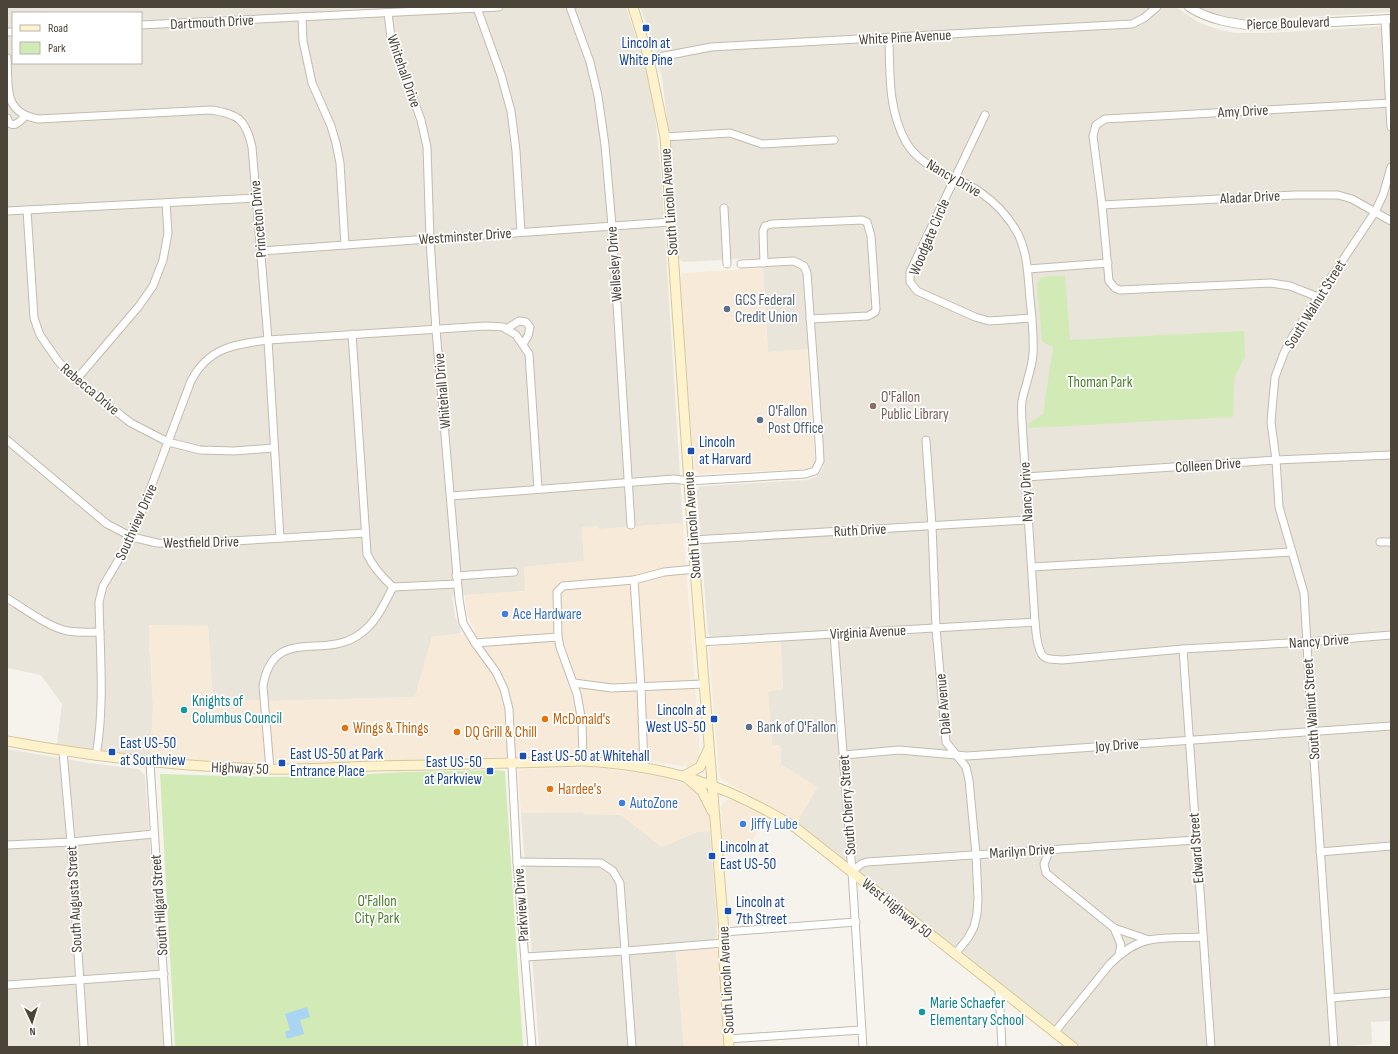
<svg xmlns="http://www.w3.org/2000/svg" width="1398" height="1054" font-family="'Sofia Sans Condensed',sans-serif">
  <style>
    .residential { fill: #eae5da; fill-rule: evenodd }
    .commercial { fill: #f7ead8 }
    .green { fill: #d2eab5 }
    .water { fill: #a9d4f2 }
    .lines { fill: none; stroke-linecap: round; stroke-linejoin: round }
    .minor-casing { stroke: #c2bbae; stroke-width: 9 }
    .tertiary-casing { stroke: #c2bbae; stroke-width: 10 }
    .secondary-casing { stroke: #d6c79b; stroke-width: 11 }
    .minor { stroke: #fff; stroke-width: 7 }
    .tertiary { stroke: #fff; stroke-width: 8 }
    .secondary { stroke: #fff3cd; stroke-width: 9 }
    .transit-dot { fill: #1a4fb4; stroke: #fff; stroke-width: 1.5 }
    .service-dot { fill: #5c6f8a; stroke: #fff; stroke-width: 1.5 }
    .education-dot { fill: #8d6e63; stroke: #fff; stroke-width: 1.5 }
    .shop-dot { fill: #3f7fe0; stroke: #fff; stroke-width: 1.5 }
    .culture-dot { fill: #0f9aa8; stroke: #fff; stroke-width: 1.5 }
    .food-dot { fill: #e8710a; stroke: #fff; stroke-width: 1.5 }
    .labels { text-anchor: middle; stroke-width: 3.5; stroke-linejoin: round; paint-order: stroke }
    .street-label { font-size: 15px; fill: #4b4439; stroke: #fff }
    .transit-label { font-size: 15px; fill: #164399; stroke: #fff; text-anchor: start }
    .service-label { font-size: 15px; fill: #4e5e75; stroke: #fff; text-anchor: start }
    .park-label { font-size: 15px; fill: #4a7f2a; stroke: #fff }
    .education-label { font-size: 15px; fill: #785e54; stroke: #fff; text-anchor: start }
    .shop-label { font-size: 15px; fill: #366cbe; stroke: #fff; text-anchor: start }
    .culture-label { font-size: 15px; fill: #0d838f; stroke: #fff; text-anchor: start }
    .food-label { font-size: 15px; fill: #c56008; stroke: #fff; text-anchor: start }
  </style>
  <rect width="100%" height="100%" fill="#f6f3ec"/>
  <g class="residential">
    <path d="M7 7H626L645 65 653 98 661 172 683 523 599 529 582 527 584 561 524 567 526 591 452 596 455 616 462 633 432 637 415 697 269 701 259 700H213L208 626 149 625 153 709 150 757 106 752 57 744 62 704 41 675 7 668ZM13 13H141V63H13Z"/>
    <polygon points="640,7 1176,7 1198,22 1220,30 1235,33 1264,33 1391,26 1391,1021 1371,1022 1372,1044 1337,1047 1080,1047 1008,992 880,889 796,824 781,764 780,745 772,746 768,692 783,689 780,633 711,637 708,633 697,491 699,487 705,486 807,480 816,477 820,473 824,466 824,457 816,349 768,352 763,268 757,258 684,262 680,260 678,258 672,162 662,77 649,30"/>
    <polygon points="1198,7 1391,7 1391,12 1251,20 1235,20 1218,16"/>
    <polygon points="7,749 89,763 139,769 145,775 164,1047 7,1047"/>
    <polygon points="583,812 584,814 621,815 662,847 697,832 710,831 716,912 717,937 713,940 675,943 684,1047 539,1047 521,813"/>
  </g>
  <g class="commercial">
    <polygon points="763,268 768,352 807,349 815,463 812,467 805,469 700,474 696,471 695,468 692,441 680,278 683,273"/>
    <polygon points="683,523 699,741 699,755 698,758 693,765 689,767 682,766 630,758 590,755 555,755 294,764 233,762 150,757 153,709 151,654 149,654 149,625 208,626 213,700 259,700 269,701 415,697 432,637 476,632 469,619 466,610 465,595 525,591 524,567 584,561 582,527 598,526 599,529"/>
    <polygon points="781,642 783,689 768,692 772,746 780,745 781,764 818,787 796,824 766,804 721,779 719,773 709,649 711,647 718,646"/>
    <polygon points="593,767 652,775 668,778 691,787 703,800 709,813 710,831 697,832 662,847 621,815 584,814 583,812 521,813 518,774 520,770 523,769"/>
    <polygon points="726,800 732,800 742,803 767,817 746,850 723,851 721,806"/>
    <polygon points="713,948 715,949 719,953 726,1047 684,1047 676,952"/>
  </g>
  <g class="green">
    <polygon points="1049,276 1065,276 1070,340 1244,331 1245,357 1234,379 1233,417 1029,428 1028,424 1043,414 1053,347 1042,342 1037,284 1041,278"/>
    <polygon points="494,770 505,771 523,1047 175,1047 160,774 269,777 330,776 405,772"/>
  </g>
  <polygon class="water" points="307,1007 310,1017 300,1020 304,1034 287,1039 285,1032 290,1030 285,1014"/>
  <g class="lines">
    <g class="minor-casing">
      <g id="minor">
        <polyline points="570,7 590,62 598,96 605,145 612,226 631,525"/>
        <polyline points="477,8 501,75 511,111 516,151 521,232"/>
        <polyline points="388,13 391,38 421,120 427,147 430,239 436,330 459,599 463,623 475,643 496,672 504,689 509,709 517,862 532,1047"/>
        <polyline points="302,17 303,41 312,83 331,126 336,143 340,163 345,245"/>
        <polyline points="1385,19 1391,127"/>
        <polyline points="141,25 499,7"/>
        <polyline points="7,32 13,32"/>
        <path d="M889 38C890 73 888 110 906 142 922 170 956 175 980 192 996 203 1009 217 1018 234 1028 254 1028 278 1030 299 1032 317 1034 336 1033 354 1032 370 1025 385 1022 401 1021 408 1022 415 1022 422L1035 622C1036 631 1037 655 1046 658 1050 660 1057 659 1062 660L1183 649 1307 642 1391 635"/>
        <path d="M7 58C9 87 2 112 38 119L211 110C239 114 246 120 252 147L268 340 280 538"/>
        <polyline points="649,59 711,47 1132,24 1144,18 1157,7"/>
        <polyline points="985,115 910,272 910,282 917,291 975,317 989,321 1032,318"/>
        <path d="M7 118C11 130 19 123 25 116"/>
        <polyline points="665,137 730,133 762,144 834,140"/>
        <polyline points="1102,205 1295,195 1338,195 1352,199 1391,221"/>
        <polyline points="724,208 727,264"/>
        <polyline points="27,210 34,318 40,335 58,361 76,380 131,423 168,442 200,450 234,451 273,448"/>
        <polyline points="7,211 256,198"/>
        <polyline points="261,251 670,222"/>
        <polyline points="764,263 763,231 765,226 772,224 862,220 867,222 871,236 876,309 875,312 868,316 810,319"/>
        <polyline points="1028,269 1108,263"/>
        <polyline points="1318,297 1290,286 1271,283 1120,290 1115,288 1109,281 1102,205 1093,136 1096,125 1105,119 1391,103"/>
        <polyline points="506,329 519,321 526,322 530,327 528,336 523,344"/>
        <path d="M352 334 367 554C373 567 382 577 393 587"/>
        <polyline points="76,380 139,306 153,286 163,260 168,233 166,203"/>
        <polyline points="7,440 107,524 132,537 157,543 184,544 365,533"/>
        <polyline points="926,440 932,526 936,628 946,742 966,767 969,780 976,854 978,899 977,914 974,927 968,938 955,954"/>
        <polyline points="1026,477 1276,460 1391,455"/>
        <polyline points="451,496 674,479 688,481 805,474 815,471 820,461 819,441 807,273 804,266 794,261 741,264"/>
        <polyline points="693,540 1027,520"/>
        <polyline points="1380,542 1391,542"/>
        <polyline points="1032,567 1292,552"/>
        <polyline points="456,576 514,572"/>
        <polyline points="634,580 641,687 644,767"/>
        <polyline points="393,587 457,584"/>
        <path d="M7 598C23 608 50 628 68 631 79 633 89 632 100 632"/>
        <polyline points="834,634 852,872 863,1047"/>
        <polyline points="700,642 1035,622"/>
        <polyline points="475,643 558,637"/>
        <polyline points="1183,649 1211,1047"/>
        <polyline points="574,683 612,688 703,684"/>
        <polyline points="63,752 71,842 84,1047"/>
        <polyline points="844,755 899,750 967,756 1391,726"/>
        <path d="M96 756C105 705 100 653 99 602L103 586 132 537 191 381C208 348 234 344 268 340L486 326 503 327 516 335 529 354 538 489"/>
        <polyline points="583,761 582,722 577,694 560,647 558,637 557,592 563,586 634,580 664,572 695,569"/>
        <polyline points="150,763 168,1047"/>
        <path d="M270 769 263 686C273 626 322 659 357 636 376 624 383 606 393 587"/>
        <polyline points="7,845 71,842 154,834"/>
        <polyline points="1050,849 1044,864 1046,873 1114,928 1149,940"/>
        <polyline points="1320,852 1391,846"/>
        <polyline points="517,862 601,863 613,871 620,883 632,1047"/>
        <polyline points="852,872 861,864 867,862 1196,840"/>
        <polyline points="1114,928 1121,945 1119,955"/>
        <polyline points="724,932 856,922"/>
        <polyline points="525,957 626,951 723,943"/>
        <polyline points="7,985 164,974"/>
        <polyline points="999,990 1002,1047"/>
        <polyline points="1331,998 1391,993"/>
        <path d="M1054 1033 1110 964C1120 954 1135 943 1149 940 1166 937 1185 938 1202 937"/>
        <polyline points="729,1039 861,1030"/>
        <polyline points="1334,1047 1312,731 1304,593 1279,507 1276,460 1271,422 1272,410 1275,377 1284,353 1293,336 1318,297 1375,212 1383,195 1391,167"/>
      </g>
    </g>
    <g class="tertiary-casing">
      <path id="tertiary" d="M1189 7C1209 20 1231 23 1255 26L1391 19"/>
    </g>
    <g class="secondary-casing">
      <g id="secondary">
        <polyline points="633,7 649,59 665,137 695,569 724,932 723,943 729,1047"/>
        <path d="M7 741C94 757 180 767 268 769 303 770 339 767 374 766 444 765 513 763 583 761 666 766 725 783 796 828L1073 1047"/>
        <polyline points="684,776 700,767 708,750"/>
        <polyline points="687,778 702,791 712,811"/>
      </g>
    </g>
    <use href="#minor" class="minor"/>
    <use href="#tertiary" class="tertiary"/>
    <use href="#secondary" class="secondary"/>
  </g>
  <g class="transit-dot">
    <rect x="642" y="24" width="8" height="8" rx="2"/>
    <rect x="687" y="447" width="8" height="8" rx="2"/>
    <rect x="710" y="715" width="8" height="8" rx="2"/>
    <rect x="108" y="748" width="8" height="8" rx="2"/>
    <rect x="519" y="752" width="8" height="8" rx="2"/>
    <rect x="278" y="759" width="8" height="8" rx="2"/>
    <rect x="486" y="767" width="8" height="8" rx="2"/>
    <rect x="708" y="852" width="8" height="8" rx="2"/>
    <rect x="724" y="907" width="8" height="8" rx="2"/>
  </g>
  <g class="service-dot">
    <circle cx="727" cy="309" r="4"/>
    <circle cx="760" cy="420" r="4"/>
    <circle cx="749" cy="727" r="4"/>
  </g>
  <circle class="education-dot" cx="873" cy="406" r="4"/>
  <g class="shop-dot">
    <circle cx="505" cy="614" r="4"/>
    <circle cx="622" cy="803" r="4"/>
    <circle cx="743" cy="824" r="4"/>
  </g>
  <g class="culture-dot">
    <circle cx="184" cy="710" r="4"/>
    <circle cx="922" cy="1012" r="4"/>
  </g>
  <g class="food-dot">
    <circle cx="545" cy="719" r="4"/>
    <circle cx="345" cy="728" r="4"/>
    <circle cx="457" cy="732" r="4"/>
    <circle cx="550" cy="789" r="4"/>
  </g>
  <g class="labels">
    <g class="street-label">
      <text transform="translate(212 22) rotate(-3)" y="5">Dartmouth Drive</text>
      <text transform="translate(1288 23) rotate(-2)" y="5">Pierce Boulevard</text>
      <text transform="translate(905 37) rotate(-3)" y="5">White Pine Avenue</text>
      <text transform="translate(404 71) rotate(71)" y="5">Whitehall Drive</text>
      <text transform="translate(1243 111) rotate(-3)" y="5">Amy Drive</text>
      <text transform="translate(954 178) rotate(30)" y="5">Nancy Drive</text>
      <text transform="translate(1250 197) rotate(-3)" y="5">Aladar Drive</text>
      <text transform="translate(669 202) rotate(-94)" y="5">South Lincoln Avenue</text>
      <text transform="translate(258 219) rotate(-95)" y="5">Princeton Drive</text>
      <text transform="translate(465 236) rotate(-4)" y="5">Westminster Drive</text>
      <text transform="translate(929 237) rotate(-67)" y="5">Woodgate Circle</text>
      <text transform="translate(614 264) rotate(-94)" y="5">Wellesley Drive</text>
      <text transform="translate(1315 304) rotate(-58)" y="5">South Walnut Street</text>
      <text transform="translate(90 389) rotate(40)" y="5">Rebecca Drive</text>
      <text transform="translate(442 391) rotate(-95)" y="5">Whitehall Drive</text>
      <text transform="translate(1208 465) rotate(-4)" y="5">Colleen Drive</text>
      <text transform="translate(1026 492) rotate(-93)" y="5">Nancy Drive</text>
      <text transform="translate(136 522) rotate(-66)" y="5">Southview Drive</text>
      <text transform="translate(692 525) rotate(-94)" y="5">South Lincoln Avenue</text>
      <text transform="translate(860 530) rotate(-3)" y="5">Ruth Drive</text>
      <text transform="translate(201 542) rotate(-1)" y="5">Westfield Drive</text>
      <text transform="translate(868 632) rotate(-3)" y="5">Virginia Avenue</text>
      <text transform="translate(1319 641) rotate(-4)" y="5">Nancy Drive</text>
      <text transform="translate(943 704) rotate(-95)" y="5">Dale Avenue</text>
      <text transform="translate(1311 709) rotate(-94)" y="5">South Walnut Street</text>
      <text transform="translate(1117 745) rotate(-4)" y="5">Joy Drive</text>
      <text transform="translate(240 768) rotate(2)" y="5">Highway 50</text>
      <text transform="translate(847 805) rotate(-94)" y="5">South Cherry Street</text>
      <text transform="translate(1196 848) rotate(-94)" y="5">Edward Street</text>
      <text transform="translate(1022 851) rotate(-4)" y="5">Marilyn Drive</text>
      <text transform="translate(74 899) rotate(-93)" y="5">South Augusta Street</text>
      <text transform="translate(159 905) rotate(-94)" y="5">South Hilgard Street</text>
      <text transform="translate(521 905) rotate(-94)" y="5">Parkview Drive</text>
      <text transform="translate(897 908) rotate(39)" y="5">West Highway 50</text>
      <text transform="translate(726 980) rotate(-93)" y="5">South Lincoln Avenue</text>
    </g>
    <g class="transit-label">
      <text x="646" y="48" text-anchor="middle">Lincoln at<tspan x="646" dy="17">White Pine</tspan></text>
      <text x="699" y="447">Lincoln<tspan x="699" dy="17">at Harvard</tspan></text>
      <text x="706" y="715" text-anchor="end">Lincoln at<tspan x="706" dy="17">West US-50</tspan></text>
      <text x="120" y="748">East US-50<tspan x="120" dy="17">at Southview</tspan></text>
      <text x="290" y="759">East US-50 at Park<tspan x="290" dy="17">Entrance Place</tspan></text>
      <text x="531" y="761">East US-50 at Whitehall</text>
      <text x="482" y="767" text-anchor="end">East US-50<tspan x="482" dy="17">at Parkview</tspan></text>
      <text x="720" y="852">Lincoln at<tspan x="720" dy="17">East US-50</tspan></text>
      <text x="736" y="907">Lincoln at<tspan x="736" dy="17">7th Street</tspan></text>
    </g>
    <g class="service-label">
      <text x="735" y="305">GCS Federal<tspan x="735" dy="17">Credit Union</tspan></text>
      <text x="768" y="416">O'Fallon<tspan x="768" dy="17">Post Office</tspan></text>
      <text x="757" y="732">Bank of O'Fallon</text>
    </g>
    <g class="park-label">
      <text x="1100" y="387">Thoman Park</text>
      <text x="377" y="906">O'Fallon<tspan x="377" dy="17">City Park</tspan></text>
    </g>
    <g class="education-label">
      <text x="881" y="402">O'Fallon<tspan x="881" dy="17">Public Library</tspan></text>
    </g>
    <g class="shop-label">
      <text x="513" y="619">Ace Hardware</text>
      <text x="630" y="808">AutoZone</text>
      <text x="751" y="829">Jiffy Lube</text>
    </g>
    <g class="culture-label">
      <text x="192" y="706">Knights of<tspan x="192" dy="17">Columbus Council</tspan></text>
      <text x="930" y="1008">Marie Schaefer<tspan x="930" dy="17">Elementary School</tspan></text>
    </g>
    <g class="food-label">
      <text x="553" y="724">McDonald's</text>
      <text x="353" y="733">Wings &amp; Things</text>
      <text x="465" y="737">DQ Grill &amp; Chill</text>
      <text x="558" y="794">Hardee's</text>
    </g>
  </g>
  <rect width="1398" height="1054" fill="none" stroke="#4b4439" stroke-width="16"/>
  <rect x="12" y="12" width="130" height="52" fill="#ffffff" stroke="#b7b4b0"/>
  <rect x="20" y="25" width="20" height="6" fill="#fff3cd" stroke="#b7b4b0"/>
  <text x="48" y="32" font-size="12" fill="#4b4439">Road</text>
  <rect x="20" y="42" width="20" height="12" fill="#d2eab5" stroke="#b7b4b0"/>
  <text x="48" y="52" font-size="12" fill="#4b4439">Park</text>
  <g transform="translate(32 1022) rotate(176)" stroke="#ffffff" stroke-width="3" paint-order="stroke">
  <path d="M0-3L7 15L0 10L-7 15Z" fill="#4b4439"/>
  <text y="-6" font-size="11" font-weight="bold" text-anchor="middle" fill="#4b4439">N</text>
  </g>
</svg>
